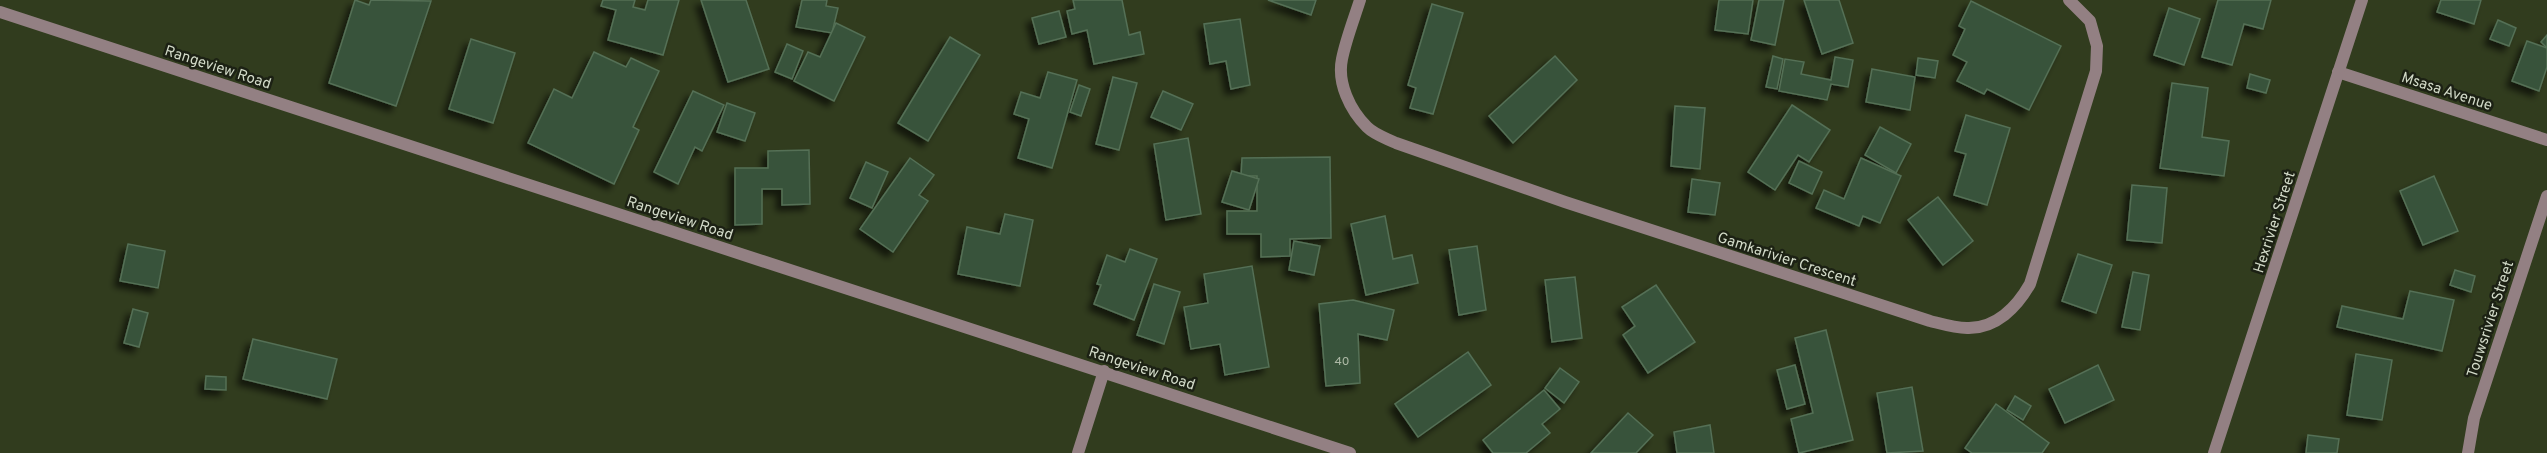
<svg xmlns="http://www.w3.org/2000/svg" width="2547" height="453" font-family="Overpass,sans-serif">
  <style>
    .building { fill: #39533b; stroke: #547056; stroke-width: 1.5; filter: url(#shadow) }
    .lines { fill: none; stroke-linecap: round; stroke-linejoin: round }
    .minor { stroke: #938083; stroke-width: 12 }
    .labels { text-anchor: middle; stroke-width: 5; stroke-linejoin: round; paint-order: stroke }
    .number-label { font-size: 12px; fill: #acb8a5 }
    .street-label { font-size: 15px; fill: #d2dac8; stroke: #1c2114 }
  </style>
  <defs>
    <filter id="shadow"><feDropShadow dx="-5.5" dy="5.5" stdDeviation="3" flood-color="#0009"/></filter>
  </defs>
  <rect width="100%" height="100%" fill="#313c1e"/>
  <g class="building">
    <polygon points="355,0 369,5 371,0 431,1 396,106 329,83"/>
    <polygon points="603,0 635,0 633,7 645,10 648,0 679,0 663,55 608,40 616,10 601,6"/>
    <polygon points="701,0 746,0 769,69 728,82"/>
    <polygon points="802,0 827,0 826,6 838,8 832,33 796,27"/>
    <polygon points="1073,0 1122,0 1129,35 1140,32 1144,54 1094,64 1087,30 1072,34 1067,11 1075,9"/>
    <polygon points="1268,0 1316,0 1311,15"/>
    <polygon points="1719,0 1753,0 1748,34 1715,30"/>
    <polygon points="1759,0 1784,0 1775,45 1751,40"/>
    <polygon points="1804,0 1839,0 1853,43 1822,54"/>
    <polygon points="2218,0 2271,0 2263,29 2244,24 2232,65 2202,57"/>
    <polygon points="2441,0 2481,0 2474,24 2437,12"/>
    <polygon points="1971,1 2061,46 2029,110 1987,89 1984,94 1957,81 1967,62 1953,55 1965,29 1959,26"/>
    <polygon points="1432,4 1463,13 1433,114 1410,108 1416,88 1408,85"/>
    <polygon points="2169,8 2200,19 2184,65 2154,55"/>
    <polygon points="1059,11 1066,37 1039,44 1032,18"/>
    <polygon points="1240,19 1250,85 1231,89 1226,61 1210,64 1204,24"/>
    <polygon points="2498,20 2516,28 2509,46 2490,39"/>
    <polygon points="836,23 865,37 834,101 794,81 808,52 820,57"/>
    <polygon points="2547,35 2547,48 2541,42"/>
    <polygon points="950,37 980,55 928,141 898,123"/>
    <polygon points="471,39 515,53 493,123 449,109"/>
    <polygon points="2527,41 2547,48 2547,67 2539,91 2512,81"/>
    <polygon points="787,44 803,51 792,79 775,72"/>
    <polygon points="594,52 626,67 631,58 659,71 633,127 639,130 614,184 528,143 554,89 572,98"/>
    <polygon points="1555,56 1577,80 1513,143 1489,116"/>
    <polygon points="1773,56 1783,59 1777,89 1766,87"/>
    <polygon points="1835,57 1853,60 1848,87 1831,84 1827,100 1779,91 1785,59 1804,62 1801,74 1831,80"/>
    <polygon points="1918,58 1938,61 1935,78 1916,75"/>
    <polygon points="1872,69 1915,77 1910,110 1866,102"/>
    <polygon points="1048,72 1077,80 1052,168 1018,158 1029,119 1014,114 1021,92 1040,98"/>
    <polygon points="2250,74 2270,80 2266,93 2247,88"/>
    <polygon points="1113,77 1137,83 1119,150 1096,144"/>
    <polygon points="2172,83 2208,88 2202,137 2229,141 2224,176 2160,168"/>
    <polygon points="1079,85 1090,89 1081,116 1070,112"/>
    <polygon points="693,91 724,105 702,151 695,147 678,184 654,172"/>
    <polygon points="1163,91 1193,104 1181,130 1151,117"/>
    <polygon points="727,103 755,113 745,141 717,132"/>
    <polygon points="1792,105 1830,130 1809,162 1798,155 1775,190 1748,172"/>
    <polygon points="1675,106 1705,108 1700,169 1671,166"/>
    <polygon points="1966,115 2010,128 1987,205 1954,195 1966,154 1955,151"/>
    <polygon points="1880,127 1911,144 1896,173 1865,155"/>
    <polygon points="1188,138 1201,214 1166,220 1154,144"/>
    <polygon points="809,150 810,204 782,205 782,189 762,189 762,224 735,225 735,168 768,168 768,151"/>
    <polygon points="1330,157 1331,238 1290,239 1290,256 1261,257 1261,234 1227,234 1227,211 1257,211 1257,176 1241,176 1242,158"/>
    <polygon points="910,158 934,175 919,195 928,201 893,252 860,229"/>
    <polygon points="1861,158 1901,176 1880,223 1863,216 1859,226 1816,208 1824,190 1844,199"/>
    <polygon points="1799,161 1822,172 1812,194 1789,183"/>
    <polygon points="866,162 888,172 872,208 850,198"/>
    <polygon points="1232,171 1259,179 1249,210 1222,202"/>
    <polygon points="2434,176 2458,231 2423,245 2400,191"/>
    <polygon points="1692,179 1720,183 1715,215 1688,212"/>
    <polygon points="2132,185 2167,188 2162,243 2127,240"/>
    <polygon points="1938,197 1973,241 1943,265 1908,220"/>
    <polygon points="1005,214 1033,220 1020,286 958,274 967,227 1000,234"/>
    <polygon points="1385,216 1393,259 1412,255 1418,283 1366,295 1351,224"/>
    <polygon points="1294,241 1320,246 1314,275 1289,270"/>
    <polygon points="128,244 165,251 158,288 120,281"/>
    <polygon points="1477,246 1486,310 1459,315 1449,250"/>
    <polygon points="1130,249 1157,259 1134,320 1094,304 1101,285 1097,284 1107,255 1125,262"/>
    <polygon points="2078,254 2112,265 2096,313 2062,301"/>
    <polygon points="1252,266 1269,367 1225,375 1220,344 1191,349 1184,307 1208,303 1204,274"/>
    <polygon points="2455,270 2475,276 2471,292 2450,285"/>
    <polygon points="2133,272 2149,275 2140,330 2122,327"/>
    <polygon points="1575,277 1582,338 1552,342 1545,280"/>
    <polygon points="1154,284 1180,292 1164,344 1137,335"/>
    <polygon points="1656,285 1695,342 1648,373 1623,335 1635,326 1622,307"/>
    <polygon points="2410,291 2454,300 2442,351 2337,327 2342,306 2403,319"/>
    <polygon points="1353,300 1394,310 1387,340 1358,334 1360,383 1326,386 1319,304"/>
    <polygon points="133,309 148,313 139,347 124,343"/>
    <polygon points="1826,330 1853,440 1799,453 1791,419 1813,413 1795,338"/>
    <polygon points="253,339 337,359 327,399 243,379"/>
    <polygon points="1468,352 1491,385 1418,437 1395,404"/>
    <polygon points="2356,354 2392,360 2382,420 2347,415"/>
    <polygon points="1795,365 1805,404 1787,409 1777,370"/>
    <polygon points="2098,365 2114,400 2065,423 2049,389"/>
    <polygon points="1560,368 1579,382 1564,403 1545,388"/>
    <polygon points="206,376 226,377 226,390 205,389"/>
    <polygon points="1912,387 1923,451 1887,453 1877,393"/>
    <polygon points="1544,390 1560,409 1542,424 1550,433 1526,453 1493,453 1483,440"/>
    <polygon points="2015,396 2031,406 2023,420 2007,410"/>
    <polygon points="1996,404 2049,443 2042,453 1972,453 1965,448"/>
    <polygon points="1628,413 1653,435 1636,453 1591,453"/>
    <polygon points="1710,425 1714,453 1677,453 1674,432"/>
    <polygon points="2308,435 2339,439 2337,453 2306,453"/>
  </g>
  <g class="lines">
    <g class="minor">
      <path d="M1360 0C1354 19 1346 39 1342 59 1337 83 1350 110 1367 127 1375 135 1386 138 1396 143L1565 202 1930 321C1942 324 1955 328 1967 328 1996 329 2017 307 2030 284L2096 71 2097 46 2090 21 2069 0"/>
      <polyline points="0,12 1350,453"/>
      <polyline points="2338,72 2547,140"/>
      <polyline points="1078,453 1104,371"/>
      <polyline points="2214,453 2362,0"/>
      <polyline points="2468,453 2474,418 2547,196"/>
    </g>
  </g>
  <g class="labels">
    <g class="number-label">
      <text x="1342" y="365">40</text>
    </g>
    <g class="street-label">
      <text transform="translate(218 67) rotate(18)" y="5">Rangeview Road</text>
      <text transform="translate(2447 91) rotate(18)" y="5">Msasa Avenue</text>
      <text transform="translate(680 218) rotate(18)" y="5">Rangeview Road</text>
      <text transform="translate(2274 222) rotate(-72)" y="5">Hexrivier Street</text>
      <text transform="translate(1787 259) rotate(18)" y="5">Gamkarivier Crescent</text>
      <text transform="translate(2490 319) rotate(-72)" y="5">Touwsrivier Street</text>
      <text transform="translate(1142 368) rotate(18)" y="5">Rangeview Road</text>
    </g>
  </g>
</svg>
